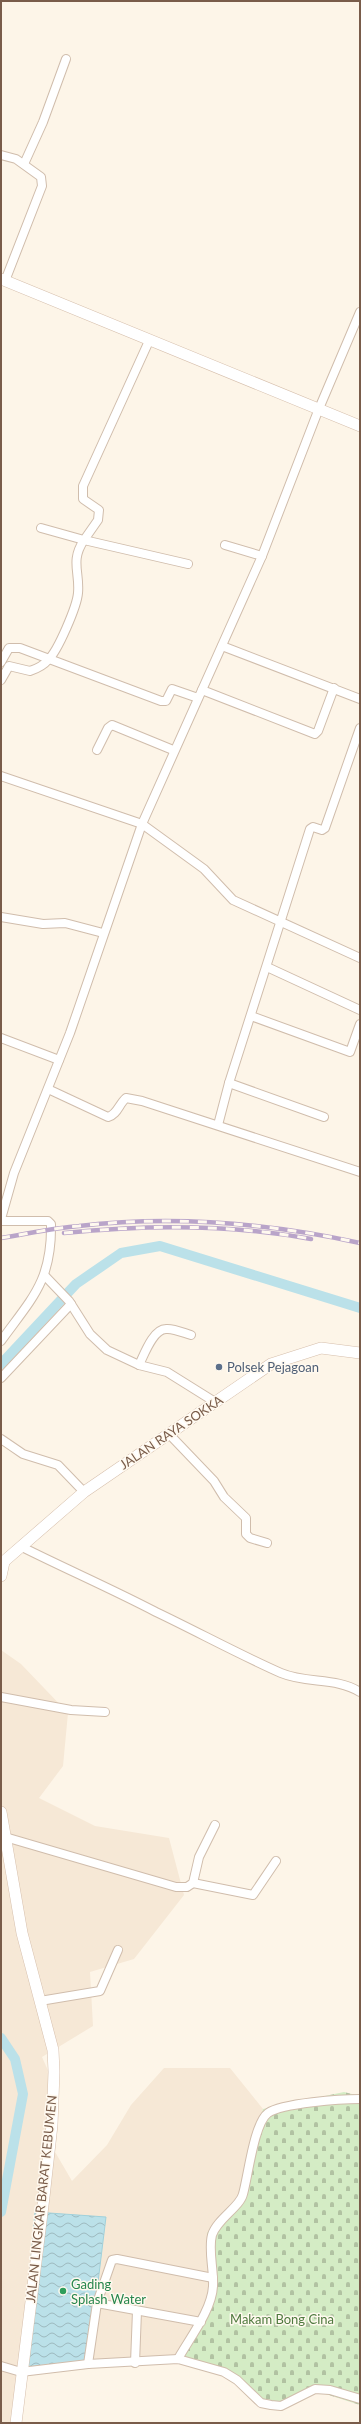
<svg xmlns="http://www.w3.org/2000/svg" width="361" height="2424" font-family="Lato,sans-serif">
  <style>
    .residential { fill: #f6e8d6 }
    .cemetery { fill: url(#cemetery-stones) }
    .water { fill: url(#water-waves); stroke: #a0d1db }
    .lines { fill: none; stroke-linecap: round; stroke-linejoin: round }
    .canal { stroke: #bbe1e9; stroke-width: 10 }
    .street-casing { stroke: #d0bdac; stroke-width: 10 }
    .secondary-casing { stroke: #d6bfac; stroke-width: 12 }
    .street { stroke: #fff; stroke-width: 8 }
    .secondary { stroke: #fff; stroke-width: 11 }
    .rail-casing { stroke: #b9a4c9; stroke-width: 4.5 }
    .rail { stroke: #fff9ef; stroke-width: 3; stroke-dasharray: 9; stroke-linecap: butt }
    .service-dot { fill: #5c6f8a; stroke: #fff9ef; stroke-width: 1.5 }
    .leisure-dot { fill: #2e9e5b; stroke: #fff9ef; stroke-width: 1.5 }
    .labels { text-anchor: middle; stroke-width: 3; stroke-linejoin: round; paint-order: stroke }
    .service-label { font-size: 13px; fill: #4e5e75; stroke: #fff9ef; text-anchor: start }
    .street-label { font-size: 13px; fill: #795c4a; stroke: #fff9ef }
    .leisure-label { font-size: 13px; fill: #27864d; stroke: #fff9ef; text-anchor: start }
    .park-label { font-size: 13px; fill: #4f7a3e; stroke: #fff9ef }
  </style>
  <defs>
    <pattern id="cemetery-stones" width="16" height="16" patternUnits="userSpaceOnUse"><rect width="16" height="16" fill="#d4ecc5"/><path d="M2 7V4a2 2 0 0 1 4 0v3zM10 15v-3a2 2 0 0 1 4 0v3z" fill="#b1c2a2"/></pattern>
    <pattern id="water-waves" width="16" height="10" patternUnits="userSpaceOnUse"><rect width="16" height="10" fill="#bbe1e9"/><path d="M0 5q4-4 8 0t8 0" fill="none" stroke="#9dbabf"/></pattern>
  </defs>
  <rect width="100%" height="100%" fill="#fdf5e8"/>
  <polygon class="residential" points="1,1650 21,1664 68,1713 63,1766 39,1798 95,1826 169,1838 184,1895 134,1959 90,1972 93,2026 42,2057 50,2075 50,2094 44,2133 72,2181 107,2145 131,2105 164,2068 230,2068 263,2109 249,2156 241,2195 199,2322 175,2361 22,2372 15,2423 1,2423"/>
  <polygon class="cemetery" points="344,2092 360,2096 360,2405 313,2390 273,2408 218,2372 175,2361 199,2322 210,2288 207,2233 241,2195 249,2156 263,2109"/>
  <polygon class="water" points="35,2212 106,2217 88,2364 21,2372"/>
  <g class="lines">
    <g class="canal">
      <polyline points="1,1364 76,1284 121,1253 160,1246 360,1308"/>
      <polyline points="1,2038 15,2059 23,2094 1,2212"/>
    </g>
    <g class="street-casing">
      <g id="street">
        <polyline points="1,155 16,159 41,177 42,186 5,281"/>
        <polyline points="24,164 43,122 66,59"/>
        <polyline points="41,528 84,540 98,520 99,510 83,499 83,486 149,341"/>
        <polyline points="225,545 262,556"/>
        <polyline points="222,646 360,699"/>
        <polyline points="1,662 9,648 20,648 161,701 166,701 172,689 198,698"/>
        <path d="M1 680 9 666 30 671C36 669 44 665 48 660 58 651 77 606 78 593 80 572 70 561 84 540L188 564"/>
        <polyline points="202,690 315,734 318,731 334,688"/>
        <polyline points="97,750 108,728 112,725 173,750"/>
        <polyline points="1,776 142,824 204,869 233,900 360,958"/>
        <polyline points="1,917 43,924 65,923 103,933"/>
        <polyline points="267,967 360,1010"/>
        <polyline points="251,1016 350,1052 360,1024"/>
        <polyline points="1,1038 59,1060"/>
        <polyline points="229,1083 310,829 313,827 322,830 325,828 360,728"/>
        <path d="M48 1089 108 1117C117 1115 119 1104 126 1098L142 1101 360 1172"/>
        <polyline points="218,1125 229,1083 324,1117"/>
        <polyline points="1,1219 14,1173 70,1033 142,824 262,556 318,411 360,312"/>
        <path d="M1 1221H48L51 1224C52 1281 32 1298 1 1341"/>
        <polyline points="45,1276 69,1301 90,1334 107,1350 139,1365 167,1372 215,1402"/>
        <path d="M139 1365C144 1355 153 1329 166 1329 173 1328 184 1333 191 1335"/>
        <polyline points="1,1378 71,1304"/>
        <polyline points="169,1434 214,1481 224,1497 246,1518 246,1534 250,1538 267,1543"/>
        <polyline points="1,1439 23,1454 58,1465 84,1492"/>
        <path d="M22 1547C66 1569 112 1589 156 1612 198 1632 238 1654 281 1673 307 1684 336 1677 360 1692"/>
        <polyline points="1,1697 71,1710 105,1712"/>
        <polyline points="5,1837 176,1887 187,1887 193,1883 199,1857 215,1825"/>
        <polyline points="193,1883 253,1895 276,1861"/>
        <polyline points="40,2001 100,1991 118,1950"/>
        <polyline points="97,2303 201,2322"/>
        <path d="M178 2359C189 2339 212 2310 213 2286 214 2270 208 2250 212 2235 217 2219 240 2207 243 2194 248 2177 254 2123 268 2113 282 2103 342 2099 360 2099"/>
        <polyline points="135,2363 137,2311"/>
        <polyline points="88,2364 97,2303 112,2260 117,2259 213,2278"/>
        <polyline points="1,2366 21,2372 88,2364 178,2359 224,2372 237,2380 261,2403 271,2405 281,2406 315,2389 330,2390 360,2399"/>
      </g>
    </g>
    <g class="secondary-casing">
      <g id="secondary">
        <polyline points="1,279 360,426"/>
        <polyline points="1,1564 84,1492 271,1364 321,1348 360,1353"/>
        <polyline points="1,1576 4,1562"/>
        <polyline points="1,1812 22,1933 53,2050 54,2072 52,2125 44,2197 16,2423"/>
      </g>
    </g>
    <use href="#street" class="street"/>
    <use href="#secondary" class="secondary"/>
    <g class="rail-casing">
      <g id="rail">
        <path d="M64 1233C146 1225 230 1224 311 1239"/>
        <path d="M1 1238C27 1234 53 1228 79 1226 173 1215 268 1223 360 1243"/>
      </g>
    </g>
    <use href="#rail" class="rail"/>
  </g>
  <circle class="service-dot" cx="219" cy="1367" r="4"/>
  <circle class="leisure-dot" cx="63" cy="2291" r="4"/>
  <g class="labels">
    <g class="service-label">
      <text x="227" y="1372">Polsek Pejagoan</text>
    </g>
    <g class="street-label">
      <text transform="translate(171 1432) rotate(-34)" y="5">JALAN RAYA SOKKA</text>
      <text transform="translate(41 2199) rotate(-84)" y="5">JALAN LINGKAR BARAT KEBUMEN</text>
    </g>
    <g class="leisure-label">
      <text x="71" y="2289">Gading<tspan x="71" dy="15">Splash Water</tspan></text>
    </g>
    <g class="park-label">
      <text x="282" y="2324">Makam Bong Cina</text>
    </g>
  </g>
  <rect width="361" height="2424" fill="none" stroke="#795c4a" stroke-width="4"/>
</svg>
